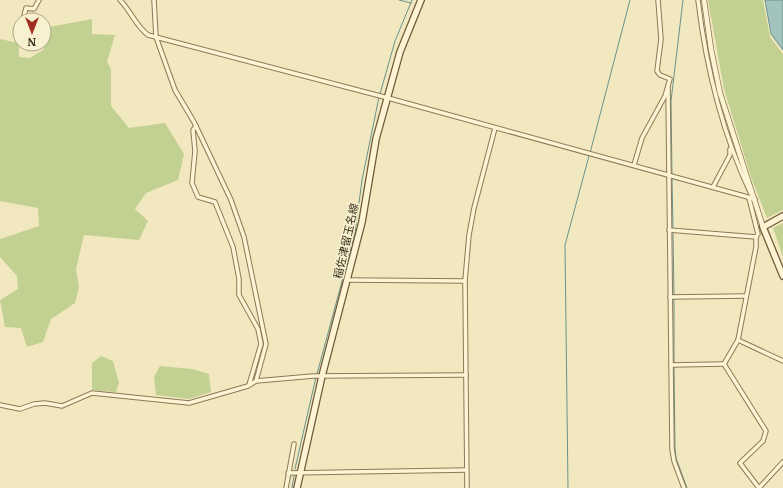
<svg xmlns="http://www.w3.org/2000/svg" width="783" height="488" font-family="Merriweather,'Noto Sans JP',serif">
  <style>
    .green { fill: #c2d192 }
    .water { fill: #a3c3bd; stroke: #69928c }
    .lines { fill: none; stroke-linecap: round; stroke-linejoin: round }
    .stream { stroke: #69928c; stroke-width: 1 }
    .minor-casing { stroke: #8c7956; stroke-width: 5.5 }
    .tertiary-casing { stroke: #8c7956; stroke-width: 6 }
    .secondary-casing { stroke: #6e5939; stroke-width: 8 }
    .minor { stroke: #fcf4d3; stroke-width: 3.5 }
    .tertiary { stroke: #fcf4d3; stroke-width: 4.5 }
    .secondary { stroke: #fcf4d3; stroke-width: 5.5 }
    .labels { text-anchor: middle; stroke-width: 3; stroke-linejoin: round; paint-order: stroke }
    .street-label { font-size: 11px; fill: #3a2e1c; stroke: #f8f1d0 }
  </style>
  <rect width="100%" height="100%" fill="#f2e8bf"/>
  <g class="green">
    <polygon points="708,0 763,0 770,37 783,54 783,210 767,218 751,177 724,89"/>
    <polygon points="92,19 92,34 115,35 107,62 111,69 111,106 129,128 165,123 184,154 178,180 146,193 135,209 148,221 139,240 84,235 76,269 79,287 75,303 51,319 43,342 27,347 21,328 5,327 0,300 18,289 17,276 0,257 0,239 39,226 38,208 0,201 0,39 19,43 19,57 30,58 43,50 49,27"/>
    <polygon points="783,223 783,257 773,228"/>
    <polygon points="101,356 113,361 119,383 116,392 92,390 92,363"/>
    <polygon points="160,366 192,369 209,374 211,392 189,399 156,395 154,377"/>
  </g>
  <polygon class="water" points="765,0 783,0 783,50 771,34"/>
  <g class="lines">
    <g class="stream">
      <polyline points="399,0 411,3"/>
      <polyline points="380,94 395,41 412,0"/>
      <polyline points="590,153 630,0"/>
      <polyline points="672,175 671,101 683,0"/>
      <polyline points="672,179 673,229"/>
      <polyline points="673,233 674,295"/>
      <polyline points="674,299 674,363"/>
      <polyline points="674,367 675,448 676,458 687,488"/>
      <polyline points="317,374 355,233 362,180 379,97"/>
      <polyline points="295,469 316,377"/>
      <polyline points="292,488 294,476"/>
      <polyline points="568,488 565,245 589,156"/>
    </g>
    <g class="minor-casing">
      <g id="minor">
        <path d="M120 0C131 11 135 25 148 35L388 98 755 199"/>
        <polyline points="154,0 156,37 175,90 194,122 231,200 244,237 266,344 256,381"/>
        <path d="M698 0C706 67 722 133 751 194"/>
        <polyline points="23,20 26,8 34,9 39,0"/>
        <polyline points="668,86 672,449 674,461 684,488"/>
        <polyline points="196,126 193,130 195,151 192,183 198,197 215,202 233,247 239,279 239,295 258,329 261,344 249,385"/>
        <polyline points="634,165 642,138 665,96 670,79 660,75 657,71 661,39 658,0"/>
        <polyline points="713,187 730,155 730,149"/>
        <polyline points="669,230 756,237"/>
        <polyline points="347,280 465,281"/>
        <polyline points="670,297 746,296"/>
        <polyline points="738,340 783,361"/>
        <polyline points="724,364 738,340 756,247 756,237 758,234 749,198"/>
        <polyline points="724,364 766,431 763,441 740,463 759,488"/>
        <polyline points="671,365 724,364"/>
        <polyline points="0,405 20,409 34,404 45,403 62,406 92,393 189,403 248,386 256,381 313,376 466,375"/>
        <polyline points="288,473 466,470"/>
        <polyline points="286,488 294,444"/>
        <polyline points="467,488 465,281 469,235 474,208 495,128"/>
        <polyline points="759,488 783,462"/>
      </g>
    </g>
    <g class="tertiary-casing">
      <polyline id="tertiary" points="704,0 711,49 720,93 763,227"/>
    </g>
    <g class="secondary-casing">
      <g id="secondary">
        <polyline points="783,216 763,227 783,276"/>
        <polyline points="297,488 322,376 362,222 376,139 400,52 421,0"/>
      </g>
    </g>
    <use href="#minor" class="minor"/>
    <use href="#tertiary" class="tertiary"/>
    <use href="#secondary" class="secondary"/>
  </g>
  <g class="labels">
    <g class="street-label">
      <text transform="translate(346 241) rotate(-77)" y="4">稲佐津留玉名線</text>
    </g>
  </g>
  <g transform="translate(32 32) rotate(180)"><circle r="19" fill="#f8f1d0" stroke="#aca388"/>
  <path d="M0-3L7 15L0 10L-7 15Z" fill="#a02e21"/>
  <text y="-6" font-size="11" font-weight="bold" text-anchor="middle" fill="#3a2e1c">N</text>
  </g>
</svg>
